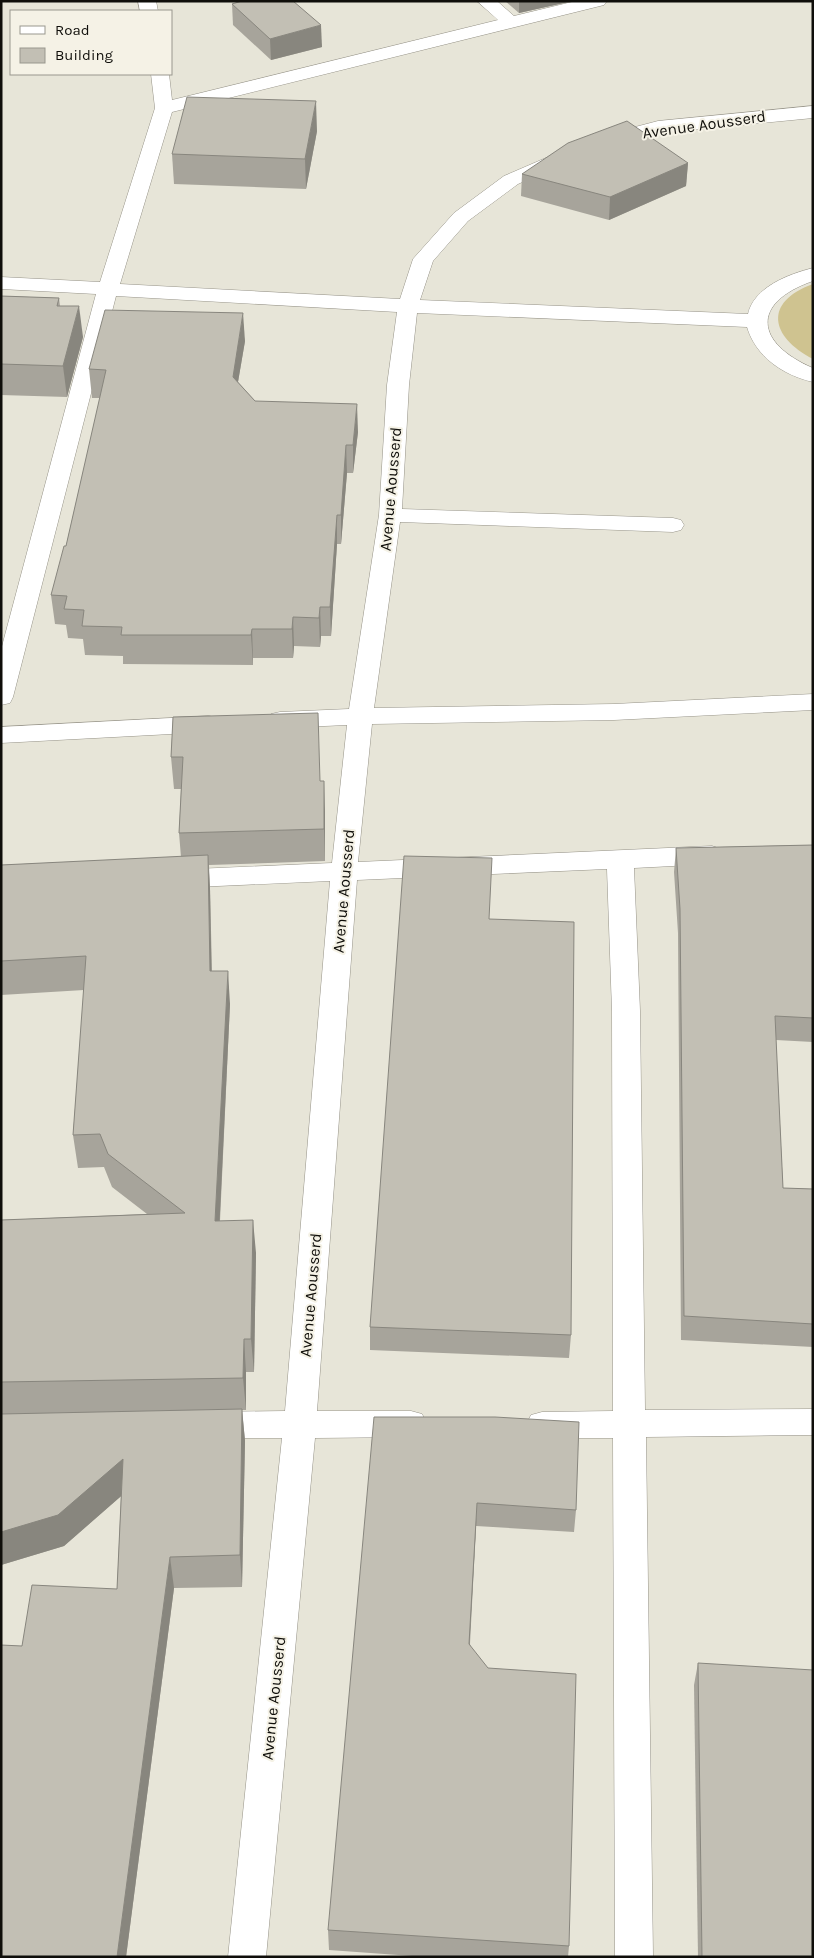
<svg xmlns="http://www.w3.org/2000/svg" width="814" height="1958" font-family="Karla,sans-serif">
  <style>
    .green { fill: #cfc390 }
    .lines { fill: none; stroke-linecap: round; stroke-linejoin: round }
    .street-casing { stroke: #969388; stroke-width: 1 }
    .street { fill: #fff; fill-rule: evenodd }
    .wall { fill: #a7a49b }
    .shaded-wall { fill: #88867e }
    .building { fill: #c2bfb4; stroke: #88867e }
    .labels { text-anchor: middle; stroke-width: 4; stroke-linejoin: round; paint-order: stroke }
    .street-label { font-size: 16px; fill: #0f0e0a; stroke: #f5f2e6 }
  </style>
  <rect width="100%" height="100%" fill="#e7e5d8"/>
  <path class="green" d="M813 284V359C770 337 763 302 813 284Z"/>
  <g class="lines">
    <g class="street-casing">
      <g id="street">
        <polygon points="138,1 156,1 158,11 140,11"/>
        <path d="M477 1H497L514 16 576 1H607L604 5 172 112 120 284 400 299 413 259 454 213 504 176 555 154 562 156 565 160 562 164 518 184 468 221 433 261 420 300 748 314C754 287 789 274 813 268V281C750 303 755 343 813 368V382C783 375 756 357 747 327L417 313 409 385 402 509 673 518 681 520 684 525 681 530 673 532 400 522 374 708 614 704 813 694V710L614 720 372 724 358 862 712 846 721 849 725 855 721 861 712 864 634 868 640 1011 645 1410 813 1409V1435L646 1437 653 1957H615L613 1438H542L531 1435 526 1425 531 1415 542 1412 613 1411 612 1011 607 869 357 880 317 1411H411L422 1414 427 1424 422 1434 411 1437 315 1438 266 1957H228L282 1438H207L196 1435 191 1425 196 1415 207 1412 285 1411 330 881 173 888 164 885 160 879 164 873 173 870 332 863 347 725 280 728 271 726 268 720 271 714 280 712 349 709 379 515 387 385 397 312 116 296 13 697 10 703 1 705V650L96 294 1 289V277L100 282 155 108 151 74H169L172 100 498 20Z"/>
        <polygon points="813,106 813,118 658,133 604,147 597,145 595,141 597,137 658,121"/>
        <polygon points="209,716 218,718 221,724 218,730 209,732 1,743 1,727"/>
      </g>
    </g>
    <use href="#street" class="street"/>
  </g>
  <g class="wall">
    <polygon points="505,1 573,1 519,13"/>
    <polygon points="232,4 322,47 271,60 233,25"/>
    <polygon points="317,131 306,189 174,184 172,154"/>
    <polygon points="688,163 686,186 609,220 521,196 522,174"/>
    <polygon points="1,296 59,298 60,306 83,337 67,397 1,395"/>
    <polygon points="245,341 238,382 255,401 358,432 353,473 347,473 341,544 337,544 331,636 321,636 320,647 294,646 293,658 253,658 253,665 123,664 123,656 85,655 83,639 68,638 66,625 55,624 51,595 66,546 100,398 92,398 89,369"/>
    <polygon points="173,717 320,781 325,813 325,861 209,865 210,889 212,971 230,1004 220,1221 256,1253 254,1372 246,1372 246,1410 242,1410 245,1441 242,1587 174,1588 126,1957 1,1957 22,1646 117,1589 121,1496 64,1546 1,1565 1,1220 147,1214 112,1187 104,1167 78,1168 73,1135 84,990 1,995 1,865 181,857 179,833 181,789 174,789 171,757"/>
    <polygon points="813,845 813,1042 776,1040 783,1188 813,1189 813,1347 681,1340 678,933 674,872 676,848"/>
    <polygon points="489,919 571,1335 569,1358 370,1350 370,1327"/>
    <polygon points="495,1417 576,1510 574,1532 476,1526 470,1644 569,1946 568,1957 426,1957 329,1950 328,1930"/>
    <polygon points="698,1663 813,1957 698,1957 694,1685"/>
  </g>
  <g class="shaded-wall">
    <polygon points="519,1 573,1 519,13"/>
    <polygon points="321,25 322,47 271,60 270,39"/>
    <polygon points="316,101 317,131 306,189 305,159"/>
    <polygon points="688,163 686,186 609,220 610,197"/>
    <polygon points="79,306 83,337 67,397 63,366"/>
    <polygon points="243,313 245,341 234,405 233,377"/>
    <polygon points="357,404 358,432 353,473 353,445"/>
    <polygon points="346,445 347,473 341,544 341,515"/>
    <polygon points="337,515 337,544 331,636 330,607"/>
    <polygon points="320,607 321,636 320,647 319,618"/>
    <polygon points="293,617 294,646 293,658 292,629"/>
    <polygon points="252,629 253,658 253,665 251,635"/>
    <polygon points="324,781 325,813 325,861 324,829"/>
    <polygon points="208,855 210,889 212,1005 210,971"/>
    <polygon points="228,971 230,1004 218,1254 215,1221"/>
    <polygon points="253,1220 256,1253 254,1372 251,1339"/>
    <polygon points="244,1339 246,1372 246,1410 243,1378"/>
    <polygon points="242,1409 245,1441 242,1587 240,1555"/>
    <polygon points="123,1459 127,1491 64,1546 1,1565 1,1532"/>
    <polygon points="477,1503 476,1526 468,1666 469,1644"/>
    <polygon points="170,1557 174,1588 126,1957 117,1957"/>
  </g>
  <g class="building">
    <polygon points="242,1 293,1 321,25 270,39 232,4"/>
    <polygon points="187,97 316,101 305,159 172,154"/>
    <polygon points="627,121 688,163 610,197 522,174 568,143"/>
    <polygon points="1,296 59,298 57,306 79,306 63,366 1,364"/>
    <polygon points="105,310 243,313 233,377 255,401 357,404 353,445 346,445 341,515 337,515 330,607 320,607 319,618 293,617 292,629 252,629 251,635 121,635 122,627 82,626 84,610 64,609 67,596 51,595 64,546 66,546 106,370 89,369"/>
    <polygon points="318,713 320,781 324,781 324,829 179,833 183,757 171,757 173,717"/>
    <polygon points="813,845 813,1018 775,1016 783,1188 813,1189 813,1324 684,1316 680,909 676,848"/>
    <polygon points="208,855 210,971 228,971 215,1221 253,1220 251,1339 244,1339 243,1378 1,1382 1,1220 185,1213 108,1154 100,1134 73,1135 86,956 1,961 1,865"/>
    <polygon points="404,856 492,858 489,919 574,922 571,1335 370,1327"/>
    <polygon points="242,1409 240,1555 170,1557 117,1957 1,1957 1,1645 22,1646 32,1585 117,1589 123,1459 58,1515 1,1532 1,1414"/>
    <polygon points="374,1417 495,1417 579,1422 576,1510 477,1503 469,1644 488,1668 576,1674 569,1946 328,1930"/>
    <polygon points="698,1663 813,1670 813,1957 702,1957"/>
  </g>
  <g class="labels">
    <g class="street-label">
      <text transform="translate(704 124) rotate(-8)" y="6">Avenue Aousserd</text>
      <text transform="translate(390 489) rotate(-85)" y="6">Avenue Aousserd</text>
      <text transform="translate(343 891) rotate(-85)" y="6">Avenue Aousserd</text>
      <text transform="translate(310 1295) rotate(-85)" y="6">Avenue Aousserd</text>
      <text transform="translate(273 1698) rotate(-84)" y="6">Avenue Aousserd</text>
    </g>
  </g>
  <rect width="814" height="1958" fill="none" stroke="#0f0e0a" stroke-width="5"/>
  <rect x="10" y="10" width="162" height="65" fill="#f5f2e6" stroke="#99978e"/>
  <rect x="20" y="26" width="25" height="8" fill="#ffffff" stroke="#99978e"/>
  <text x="55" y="35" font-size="15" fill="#0f0e0a">Road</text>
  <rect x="20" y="48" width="25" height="15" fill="#c2bfb4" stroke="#99978e"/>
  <text x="55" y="60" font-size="15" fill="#0f0e0a">Building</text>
</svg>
